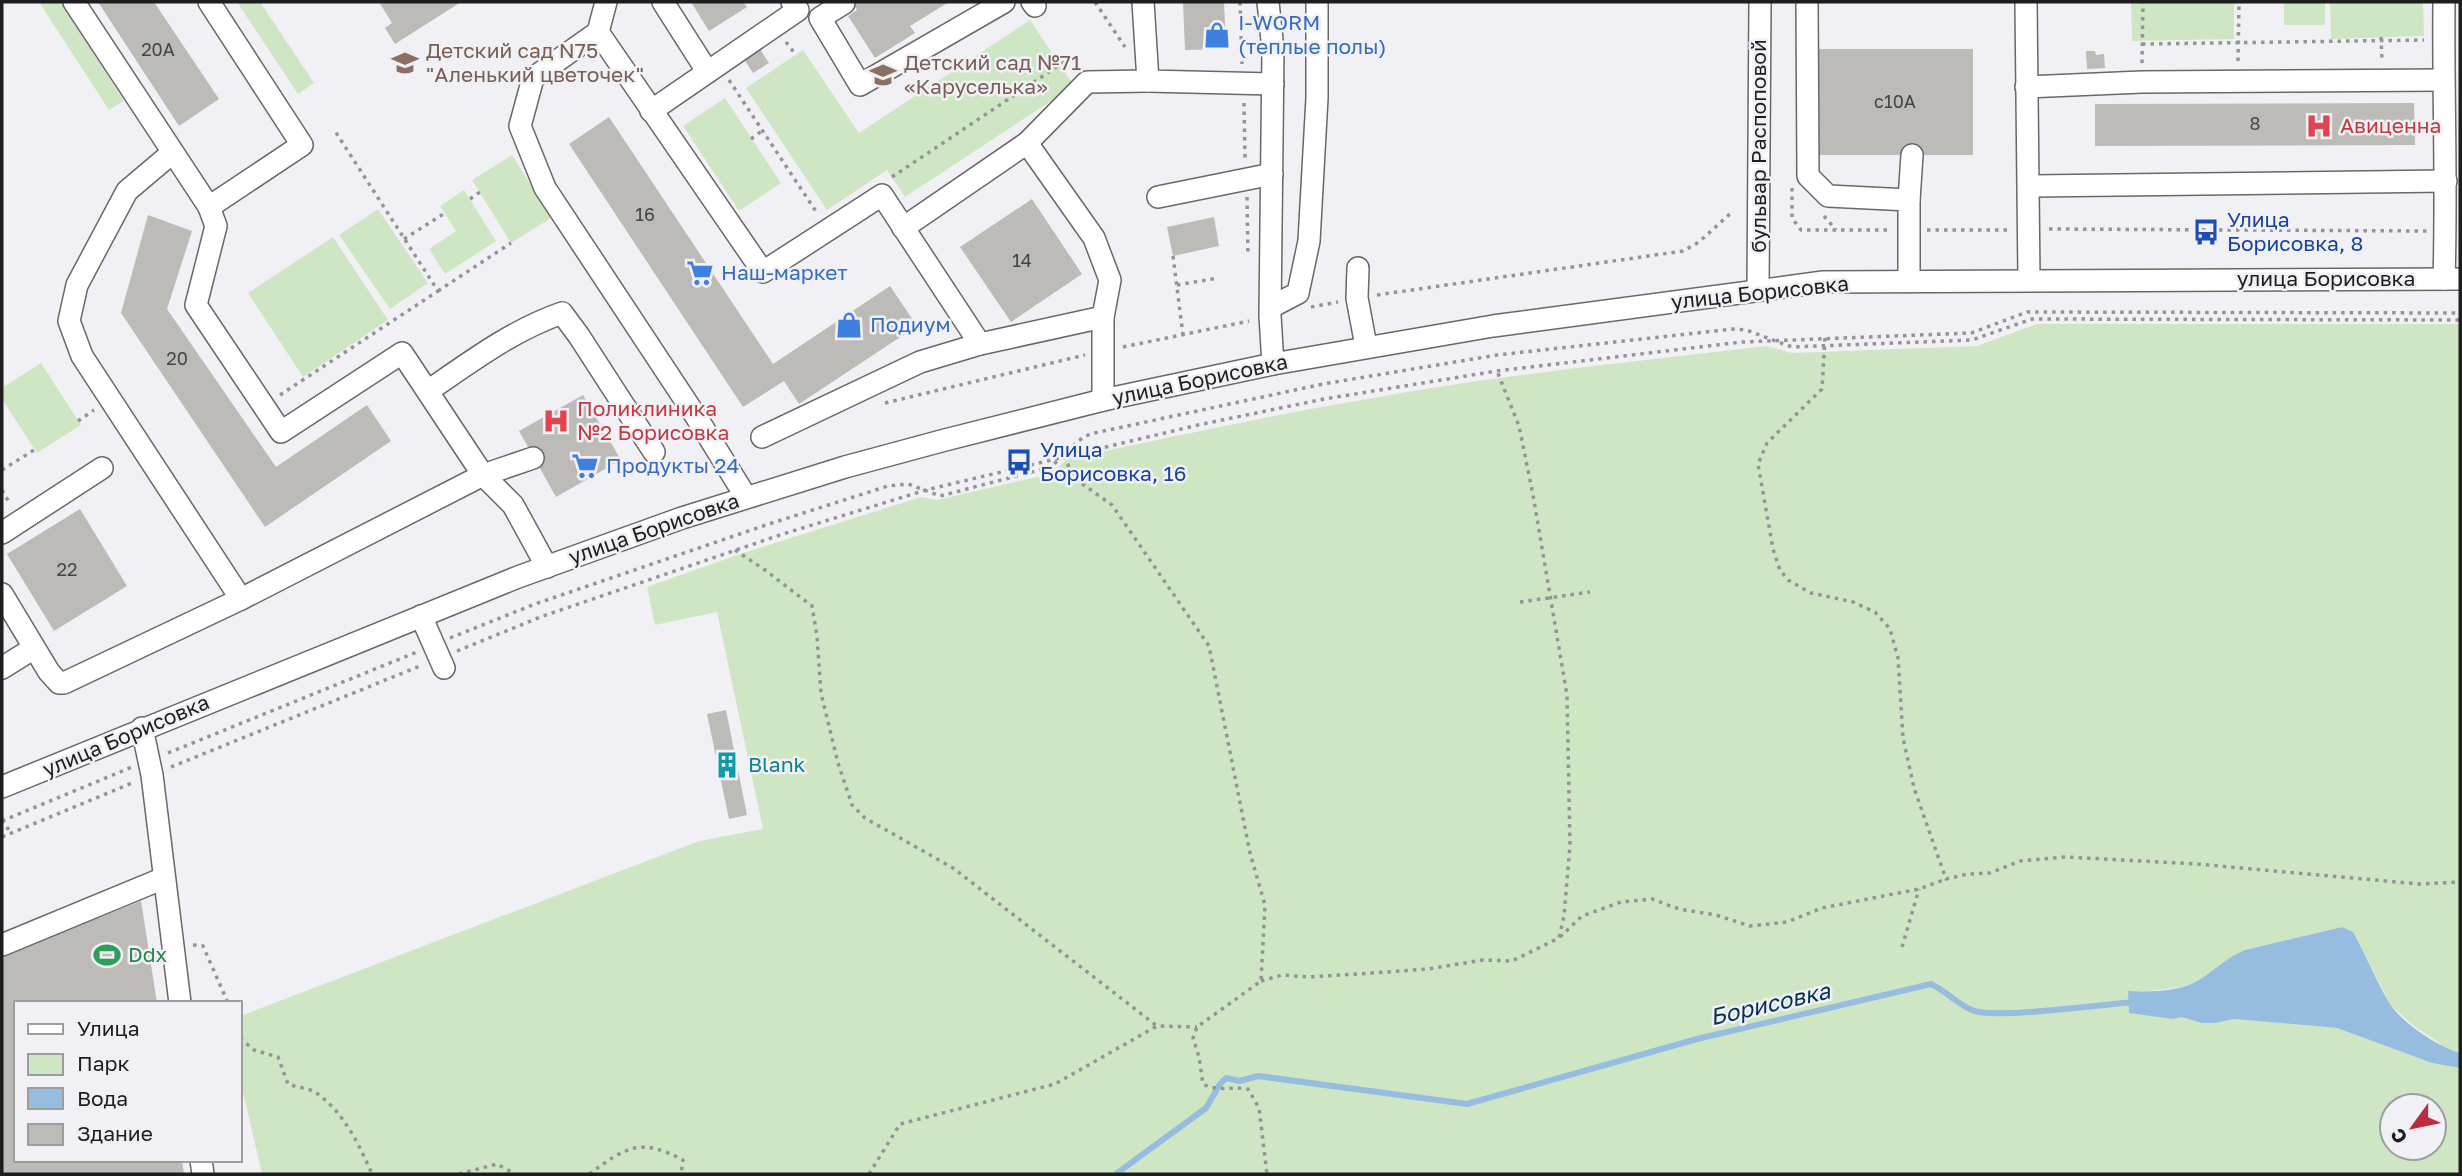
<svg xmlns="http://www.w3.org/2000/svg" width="2462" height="1176" font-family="'Golos Text',sans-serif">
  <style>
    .green { fill: #cfe6c4; fill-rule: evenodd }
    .water { fill: #96bddf }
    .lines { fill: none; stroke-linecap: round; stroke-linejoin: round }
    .stream { stroke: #96bddf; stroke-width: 6 }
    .building { fill: #bdbbb8 }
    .minor-casing { stroke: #68686b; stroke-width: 24 }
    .path { stroke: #949497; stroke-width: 3.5; stroke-dasharray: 3.5 5; stroke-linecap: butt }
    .minor { stroke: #fff; stroke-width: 21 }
    .labels { text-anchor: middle; stroke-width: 5; stroke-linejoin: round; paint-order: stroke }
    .number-label { font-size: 18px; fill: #464545 }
    .shop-label { font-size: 21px; fill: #366cbe; stroke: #f1f1f5; text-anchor: start }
    .education-label { font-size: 21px; fill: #785e54; stroke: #f1f1f5; text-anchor: start }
    .health-label { font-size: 21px; fill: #be3a42; stroke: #f1f1f5; text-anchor: start }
    .street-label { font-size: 21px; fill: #1e1e1f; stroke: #f1f1f5 }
    .transit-label { font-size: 21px; fill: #164399; stroke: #f1f1f5; text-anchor: start }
    .culture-label { font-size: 21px; fill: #0d838f; stroke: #f1f1f5; text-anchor: start }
    .leisure-label { font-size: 21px; fill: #27864d; stroke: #f1f1f5; text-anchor: start }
    .water-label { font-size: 23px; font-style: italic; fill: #013152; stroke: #f1f1f5 }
  </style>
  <rect width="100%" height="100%" fill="#f1f1f5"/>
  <g class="green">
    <polygon points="39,2 61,2 124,101 109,110"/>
    <polygon points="237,2 260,2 314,83 298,94"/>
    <polygon points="2131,2 2234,2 2234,39 2132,41"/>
    <rect x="2284" y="2" width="41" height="23"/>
    <polygon points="2330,2 2423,2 2424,36 2331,39"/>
    <polygon points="1030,20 1074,86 905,197 887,170 827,210 746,88 803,50 859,133"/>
    <polygon points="725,98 781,183 739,211 683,126"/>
    <polygon points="512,155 551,218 511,243 472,180"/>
    <polygon points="464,190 496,241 445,274 429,249 456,231 440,206"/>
    <polygon points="378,209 428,283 390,309 339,235"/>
    <polygon points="333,237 388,320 303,377 248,293"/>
    <path d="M2037 324H2460V1053L2449 1050 2414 1026 2391 1006 2353 932 2342 927 2245 950C2226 958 2213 975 2194 983 2173 991 2149 990 2128 992L2173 1019 2182 1017 2216 1023 2234 1019 2337 1028 2432 1063 2460 1068V1174H262L242 1088 243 1015 699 841 763 829 717 612 655 625 647 587 737 555 921 497 937 500 1050 474 1068 459C1175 436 1282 413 1390 395 1515 373 1641 361 1767 346L1792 353 1977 346ZM2392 1106H2434V1148H2392Z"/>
    <polygon points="41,363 81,425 37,453 2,399 2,388"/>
  </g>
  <path class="water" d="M2342 927 2353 932C2366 955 2376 981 2390 1004 2401 1022 2440 1048 2460 1053V1068L2432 1063 2337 1028 2234 1019 2216 1023H2202L2182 1017 2173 1019 2129 1013 2128 991C2150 992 2179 992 2199 980 2215 970 2227 957 2245 950Z"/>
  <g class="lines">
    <path class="stream" d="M1116 1174 1206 1108 1220 1084 1226 1078 1240 1081 1258 1076 1467 1104 1697 1039 1931 984C1946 991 1959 1005 1972 1010 1993 1020 2105 1004 2135 1002"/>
  </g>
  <g class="building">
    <polygon points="98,2 154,2 219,99 179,126"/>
    <polygon points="379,2 461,2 395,44 385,28 392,23"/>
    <polygon points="691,2 743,2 747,7 709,31"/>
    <polygon points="852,2 949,2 910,26 915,33 875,58 848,16 857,10"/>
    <polygon points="1183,2 1224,2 1226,49 1185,50"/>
    <polygon points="758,46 769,63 753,73 742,56"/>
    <rect x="1816" y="49" width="157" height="106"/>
    <polygon points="2086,51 2095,51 2096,55 2104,54 2105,68 2087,69"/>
    <polygon points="2414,103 2415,145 2095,146 2095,104"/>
    <polygon points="609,117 773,364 890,286 917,326 799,404 784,381 743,407 569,144"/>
    <polygon points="1032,199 1082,274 1011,322 960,247"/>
    <polygon points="148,215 192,231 167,309 276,467 367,405 391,441 265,527 121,313"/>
    <polygon points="1214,217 1219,246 1173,256 1167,227"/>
    <polygon points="583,395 621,460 556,497 519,431"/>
    <polygon points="80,509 127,586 54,631 7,554"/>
    <polygon points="726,710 747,815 729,819 707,714"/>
    <polygon points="141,901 157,1003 16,1003 16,1160 182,1160 184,1174 2,1174 2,956"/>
  </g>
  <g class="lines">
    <g class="minor-casing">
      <g id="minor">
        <polyline points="74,2 209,207 216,226 196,305 281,432 402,353 483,475 513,505 547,567"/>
        <polyline points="606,2 598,32 533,78 520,126 545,188 697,418 746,497"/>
        <polyline points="663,2 707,71"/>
        <polyline points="843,2 844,3 820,18 860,85 1004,2"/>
        <polyline points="1032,2 1035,6"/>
        <polyline points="1143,2 1148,81 1273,84"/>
        <polyline points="1268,2 1273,50 1270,316 1273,364"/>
        <polyline points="1807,2 1808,176 1828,196 1909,200 1909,281"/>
        <polyline points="2026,2 2029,280"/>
        <polyline points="598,32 763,272 882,195 980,344"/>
        <polyline points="2026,87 2142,82 2443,80"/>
        <polyline points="651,111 798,10 792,2"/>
        <polyline points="172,153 127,191 77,285 69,321 82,356 241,599 483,475 533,458"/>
        <polyline points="2029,186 2446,181"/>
        <polyline points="1158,197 1272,174"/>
        <polyline points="1909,200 1912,155"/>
        <polyline points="209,207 302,145 209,2"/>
        <polyline points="903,228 1027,143 1087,82 1148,81"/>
        <polyline points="1358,268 1357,298 1366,346"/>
        <path d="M2444 279C2447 186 2443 94 2444 2"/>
        <polyline points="1758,290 1760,2"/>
        <polyline points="1271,307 1298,293 1309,241 1317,98 1317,2"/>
        <path d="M428 391C470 362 513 330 562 313L579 336 654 452"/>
        <polyline points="1103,400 1103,317"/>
        <polyline points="762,437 920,362 980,344 1103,317 1110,280 1094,238 1027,143"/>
        <polyline points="2,533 102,468"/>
        <polyline points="2,594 49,672 59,683 64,683 241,599"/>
        <polyline points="421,616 444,668"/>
        <polyline points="2,668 34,648"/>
        <polyline points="142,728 152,775 180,1003"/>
        <polyline points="2,787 518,577 682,518 845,467 945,440 1103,400 1273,364 1493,326 1823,282 2460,279"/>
        <polyline points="2,945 164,878"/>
        <polyline points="201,1160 203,1174"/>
      </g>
    </g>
    <g class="path">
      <polyline points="1095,2 1125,47"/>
      <polyline points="1240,2 1242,64"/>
      <polyline points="2381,37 2382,61"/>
      <polyline points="786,42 796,55"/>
      <polyline points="2142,44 2424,40"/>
      <polyline points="2238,61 2239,2"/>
      <polyline points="2142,63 2143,2"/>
      <polyline points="729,80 817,213"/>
      <polyline points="1244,103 1245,158"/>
      <polyline points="751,139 763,130"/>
      <polyline points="892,177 1070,58"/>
      <polyline points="1792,188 1792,218 1801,230 1891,230"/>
      <polyline points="1247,197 1248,256"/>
      <polyline points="470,199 480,192"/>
      <polyline points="1824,216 1836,230"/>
      <polyline points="2049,229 2427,231"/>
      <polyline points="1927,230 2010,230"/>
      <polyline points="404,239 445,213"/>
      <polyline points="1173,256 1183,335"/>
      <polyline points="1177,285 1218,278"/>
      <polyline points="438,291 511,243"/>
      <polyline points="1377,295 1683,251 1699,242 1732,212"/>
      <polyline points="1311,307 1338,302"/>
      <polyline points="1825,338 1822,389 1767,443 1758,464 1773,549 1780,570 1788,580 1811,593 1853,602 1875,612 1890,629 1898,658 1903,738 1914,788 1946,879 1968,874 1990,873 2020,861 2065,857 2197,864 2419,884 2460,882"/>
      <polyline points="1123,347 1249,321"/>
      <polyline points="280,395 438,291 335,131"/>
      <polyline points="885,403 1085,355"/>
      <polyline points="78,421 94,410"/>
      <path d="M1064 456 1074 478 1112 505 1209 646 1250 853 1265 905 1261 981 1197 1027 1193 1038 1199 1057 1203 1084C1218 1092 1231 1086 1248 1089L1259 1108 1267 1174"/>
      <polyline points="2,470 34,450"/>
      <polyline points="2,490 10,504"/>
      <polyline points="735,550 765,570 812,606 817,636 821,693 838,763 852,805 865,818 953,868 1157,1026"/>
      <polyline points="1520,602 1590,592"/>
      <polyline points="450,638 535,604 772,523 888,486 908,484 940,496 1051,467 1078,441 1090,434 1323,384 1497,355 1733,329 1746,330 1792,347 1972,340 2032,319 2460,320"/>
      <polyline points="457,651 543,616 783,534 926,490 1198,425 1324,399 1497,371 1742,342 1971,333 2027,312 2460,313"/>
      <polyline points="168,753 417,652"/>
      <polyline points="171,767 420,666"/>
      <polyline points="2,820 11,833"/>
      <polyline points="2,821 132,767"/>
      <polyline points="2,837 132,783"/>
      <polyline points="1560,937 1582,916 1621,902 1652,899 1679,909 1716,915 1750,926 1787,922 1822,908 1919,889 1946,879"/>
      <polyline points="193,945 203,946 228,1003"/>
      <polyline points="1902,947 1919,889"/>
      <polyline points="1261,981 1282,975 1309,977 1372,973 1428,969 1483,960 1512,961 1559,938 1564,916 1570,845 1567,695 1533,495 1519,426 1497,371"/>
      <path d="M240 1038 254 1050 278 1057 288 1084C296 1087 308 1088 315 1092 343 1111 359 1144 372 1174"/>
      <polyline points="459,1174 497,1164 515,1174"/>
      <path d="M589 1174C627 1147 640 1137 683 1160L681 1174"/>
      <polyline points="869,1174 900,1124 1055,1084 1157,1026 1197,1027"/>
    </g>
    <use href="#minor" class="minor"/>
  </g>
  <defs>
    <g id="shop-bare" transform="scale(2.1)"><path d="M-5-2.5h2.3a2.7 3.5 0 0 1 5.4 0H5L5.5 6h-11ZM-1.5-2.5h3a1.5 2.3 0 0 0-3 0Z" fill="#3f7fe0" stroke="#f1f1f5" stroke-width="2.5" paint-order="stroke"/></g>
    <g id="school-bare" transform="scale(2.1)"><path d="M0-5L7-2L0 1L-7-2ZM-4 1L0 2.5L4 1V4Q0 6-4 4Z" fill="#8d6e63" stroke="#f1f1f5" stroke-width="2.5" paint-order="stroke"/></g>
    <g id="hospital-bare" transform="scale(2.1)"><path d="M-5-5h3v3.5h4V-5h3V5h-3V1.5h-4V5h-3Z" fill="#e0444e" stroke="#f1f1f5" stroke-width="2.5" paint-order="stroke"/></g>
    <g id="bus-bare" transform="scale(2.1)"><path d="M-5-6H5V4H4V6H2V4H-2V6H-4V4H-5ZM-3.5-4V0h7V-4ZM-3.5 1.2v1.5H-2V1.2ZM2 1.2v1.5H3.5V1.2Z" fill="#1a4fb4" stroke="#f1f1f5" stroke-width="2.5" paint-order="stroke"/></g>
    <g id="supermarket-bare" transform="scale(2.1)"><path d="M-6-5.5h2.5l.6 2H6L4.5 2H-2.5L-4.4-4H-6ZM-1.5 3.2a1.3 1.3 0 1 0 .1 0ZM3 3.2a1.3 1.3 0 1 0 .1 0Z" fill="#3f7fe0" stroke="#f1f1f5" stroke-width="2.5" paint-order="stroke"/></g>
    <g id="building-bare" transform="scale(2.1)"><path d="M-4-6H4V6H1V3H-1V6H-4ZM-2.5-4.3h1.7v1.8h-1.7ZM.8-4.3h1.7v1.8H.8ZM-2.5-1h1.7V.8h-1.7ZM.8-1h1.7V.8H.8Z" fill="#0f9aa8" stroke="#f1f1f5" stroke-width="2.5" paint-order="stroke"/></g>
    <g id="stadium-bare" transform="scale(2.1)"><path d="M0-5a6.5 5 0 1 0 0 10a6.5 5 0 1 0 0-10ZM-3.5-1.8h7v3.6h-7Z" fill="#2e9e5b" stroke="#f1f1f5" stroke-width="2.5" paint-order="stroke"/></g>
  </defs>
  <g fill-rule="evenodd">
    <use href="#shop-bare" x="1217" y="35"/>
    <use href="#school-bare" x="405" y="63"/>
    <use href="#school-bare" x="883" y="75"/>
    <use href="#hospital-bare" x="2319" y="126"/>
    <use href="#bus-bare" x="2206" y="232"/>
    <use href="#supermarket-bare" x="700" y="273"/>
    <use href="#shop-bare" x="849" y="325"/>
    <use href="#hospital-bare" x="556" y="421"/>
    <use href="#bus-bare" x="1019" y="462"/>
    <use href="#supermarket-bare" x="585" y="466"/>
    <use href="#building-bare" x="727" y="765"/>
    <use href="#stadium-bare" x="107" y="955"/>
  </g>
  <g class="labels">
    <g class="number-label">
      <text x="158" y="56">20А</text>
      <text x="1895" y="108">с10А</text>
      <text x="2255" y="130">8</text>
      <text x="645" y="221">16</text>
      <text x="1022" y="267">14</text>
      <text x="177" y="365">20</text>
      <text x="67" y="576">22</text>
    </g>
    <g class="shop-label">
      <text x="1238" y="30">I-WORM<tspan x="1238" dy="24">(теплые полы)</tspan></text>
      <text x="721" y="280">Наш-маркет</text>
      <text x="870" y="332">Подиум</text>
      <text x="606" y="473">Продукты 24</text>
    </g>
    <g class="education-label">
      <text x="426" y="58">Детский сад N75<tspan x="426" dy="24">"Аленький цветочек"</tspan></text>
      <text x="904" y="70">Детский сад №71<tspan x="904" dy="24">«Каруселька»</tspan></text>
    </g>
    <g class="health-label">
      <text x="2340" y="133">Авиценна</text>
      <text x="577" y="416">Поликлиника<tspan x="577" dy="24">№2 Борисовка</tspan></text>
    </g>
    <g class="street-label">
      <text transform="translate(1759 146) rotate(-90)" y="7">бульвар Распоповой</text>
      <text x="2326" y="286">улица Борисовка</text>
      <text transform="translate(1760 293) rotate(-6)" y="7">улица Борисовка</text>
      <text transform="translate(1200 380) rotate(-12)" y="7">улица Борисовка</text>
      <text transform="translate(654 529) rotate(-19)" y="7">улица Борисовка</text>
      <text transform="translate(126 736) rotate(-23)" y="7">улица Борисовка</text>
    </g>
    <g class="transit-label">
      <text x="2227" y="227">Улица<tspan x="2227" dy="24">Борисовка, 8</tspan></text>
      <text x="1040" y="457">Улица<tspan x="1040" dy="24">Борисовка, 16</tspan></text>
    </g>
    <g class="culture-label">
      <text x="748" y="772">Blank</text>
    </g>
    <g class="leisure-label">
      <text x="128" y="962">Ddx</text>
    </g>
    <g class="water-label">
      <text transform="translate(1770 1004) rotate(-13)" y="8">Борисовка</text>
    </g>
  </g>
  <rect width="2462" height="1176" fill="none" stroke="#1e1e1f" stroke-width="7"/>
  <rect x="14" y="1001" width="228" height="161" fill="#f1f1f5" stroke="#9d9d9f" stroke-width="2"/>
  <rect x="28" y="1024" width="35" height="10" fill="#ffffff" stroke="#9d9d9f" stroke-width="2"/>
  <text x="77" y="1036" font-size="21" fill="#1e1e1f">Улица</text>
  <rect x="28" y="1054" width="35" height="21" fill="#cfe6c4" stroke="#9d9d9f" stroke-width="2"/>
  <text x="77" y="1071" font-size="21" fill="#1e1e1f">Парк</text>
  <rect x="28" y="1088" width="35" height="21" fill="#96bddf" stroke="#9d9d9f" stroke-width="2"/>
  <text x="77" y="1106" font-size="21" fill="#1e1e1f">Вода</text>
  <rect x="28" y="1124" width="35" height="21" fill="#bdbbb8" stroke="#9d9d9f" stroke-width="2"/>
  <text x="77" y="1141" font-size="21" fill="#1e1e1f">Здание</text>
  <g transform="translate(2413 1127) rotate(237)"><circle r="33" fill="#f1f1f5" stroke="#9d9d9f" stroke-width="2"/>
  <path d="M0-5L12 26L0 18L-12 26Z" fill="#bc2c3f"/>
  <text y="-10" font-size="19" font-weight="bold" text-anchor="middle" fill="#1e1e1f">С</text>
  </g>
</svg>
